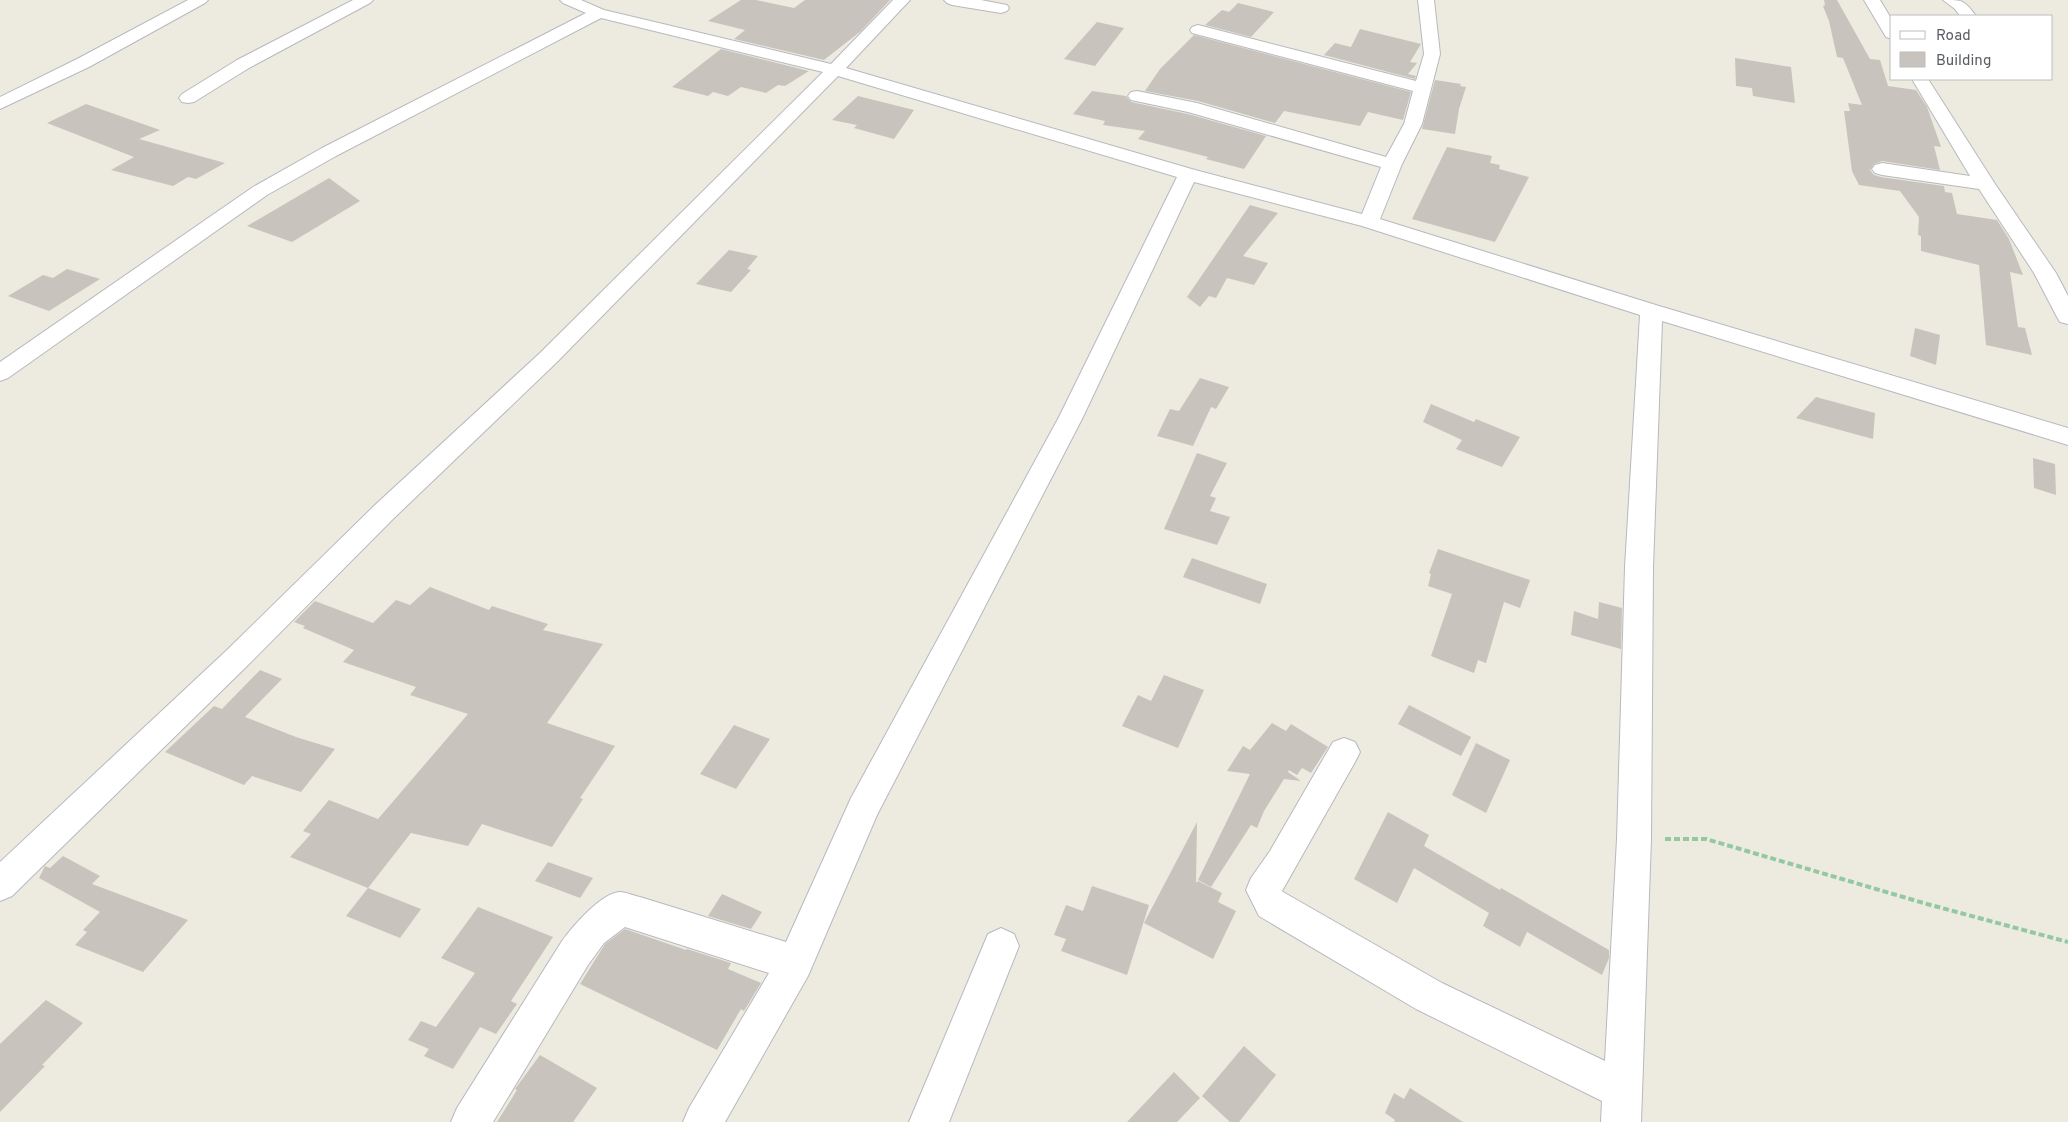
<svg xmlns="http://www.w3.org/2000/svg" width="2068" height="1122" font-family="Overpass,sans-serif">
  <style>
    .building { fill: #c8c4bd }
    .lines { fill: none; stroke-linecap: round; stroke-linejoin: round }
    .minor-casing { stroke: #b6b9be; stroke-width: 2 }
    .path { stroke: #93c8a2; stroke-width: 4; stroke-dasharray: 6 3; stroke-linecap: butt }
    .minor { fill: #fff; fill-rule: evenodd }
  </style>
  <rect width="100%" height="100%" fill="#edeae0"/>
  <g class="building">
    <polygon points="741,0 756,0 794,8 805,0 890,0 861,31 824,60 734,39 745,30 708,21"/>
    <polygon points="1824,0 1837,0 1870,59 1880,60 1888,86 1916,90 1927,107 1941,147 1934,146 1940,170 1882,161 1874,164 1870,170 1874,175 1881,177 1944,186 1945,192 1952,193 1957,214 1997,220 2009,239 2023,275 2010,272 2018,327 2025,328 2032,355 1986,345 1979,265 1921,251 1921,236 1918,235 1919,217 1900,191 1859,185 1852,171 1844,111 1850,111 1848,103 1862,105 1843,58 1837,57 1829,21 1823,6 1825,5"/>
    <polygon points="1238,3 1274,12 1251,37 1205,25 1222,10 1229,12"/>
    <polygon points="1097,22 1124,28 1095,66 1064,59"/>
    <polygon points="1360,29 1421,44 1410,62 1417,63 1408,74 1416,76 1415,79 1324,55 1335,43 1351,47"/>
    <polygon points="1194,35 1411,92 1403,120 1368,112 1360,126 1284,111 1275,123 1198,101 1145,91 1160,69"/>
    <polygon points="721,49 809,71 785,86 778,85 766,93 741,87 728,96 713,92 708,96 672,87"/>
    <polygon points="1735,58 1791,67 1795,103 1753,96 1752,88 1736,86"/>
    <polygon points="1435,80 1461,84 1460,86 1466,87 1459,109 1455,134 1422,129"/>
    <polygon points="1092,91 1126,96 1131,102 1188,114 1266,136 1244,169 1206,159 1208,157 1138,139 1145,131 1103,125 1105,121 1073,114"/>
    <polygon points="858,96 914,110 894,139 854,128 857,125 832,120"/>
    <polygon points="86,104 160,130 139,139 225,163 196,179 188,177 173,186 111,170 134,157 47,123"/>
    <polygon points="1447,147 1492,156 1490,163 1500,165 1499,169 1529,177 1495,242 1412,219"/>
    <polygon points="329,178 360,201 292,242 247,226"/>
    <polygon points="1250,205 1278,213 1243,256 1268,263 1254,285 1227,278 1216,298 1209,296 1200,307 1187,297"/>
    <polygon points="729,250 758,256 747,269 751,270 731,292 696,284"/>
    <polygon points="67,269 100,279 49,311 8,296 43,275 53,278"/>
    <polygon points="1915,328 1940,335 1936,365 1910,356"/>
    <polygon points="1200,378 1229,387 1216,409 1211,407 1193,446 1157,436 1170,409 1179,411"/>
    <polygon points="1816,397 1875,413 1873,439 1796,418"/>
    <polygon points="1431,404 1474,422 1476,419 1520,437 1502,467 1456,449 1462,440 1423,422"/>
    <polygon points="1197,453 1227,463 1210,496 1216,498 1210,511 1230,517 1217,545 1164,529"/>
    <polygon points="2033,458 2055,464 2056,495 2034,488"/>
    <polygon points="1438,549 1530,580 1520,608 1504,602 1486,663 1478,660 1474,673 1431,656 1452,594 1428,586 1431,574 1429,573"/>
    <polygon points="1192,558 1267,584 1260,604 1183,577"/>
    <polygon points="430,587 489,610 492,606 548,624 543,630 603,644 547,723 615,746 580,798 583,799 552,847 482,824 468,846 411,833 368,888 290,857 311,834 303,831 329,800 378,819 468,714 410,695 416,687 343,662 354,650 303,628 305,626 294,622 315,601 373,623 396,600 410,605"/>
    <polygon points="1599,602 1622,608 1621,649 1571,635 1574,611 1598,619"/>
    <polygon points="260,670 282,679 245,717 296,737 335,749 301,792 252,776 244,785 165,752 214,706 222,709"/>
    <polygon points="1164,675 1204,690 1178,748 1122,726 1138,695 1151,701"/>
    <polygon points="1409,705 1471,737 1461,756 1398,724"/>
    <polygon points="1272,723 1286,731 1291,724 1328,747 1311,773 1302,768 1297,775 1289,770 1288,772 1301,781 1284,779 1264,811 1257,828 1251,825 1211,887 1198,880 1250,774 1227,771 1243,746 1250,750"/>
    <polygon points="734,725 770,739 736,789 700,774"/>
    <polygon points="1476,743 1510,760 1486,813 1452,795"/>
    <polygon points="1388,812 1429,835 1424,846 1500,890 1501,888 1609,950 1609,958 1602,975 1527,932 1520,947 1483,926 1489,913 1414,868 1397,903 1354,879"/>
    <polygon points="1197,822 1196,883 1198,881 1222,893 1218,902 1236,911 1213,959 1144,923"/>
    <polygon points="63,856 100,876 92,884 188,920 143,972 75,945 87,932 83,930 100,912 39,878 45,866 50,868"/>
    <polygon points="548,862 593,878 580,898 535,881"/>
    <polygon points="1092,886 1149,905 1127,975 1061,951 1066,939 1054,935 1066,905 1083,911"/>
    <polygon points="368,888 421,909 400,938 346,916"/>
    <polygon points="722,894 762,912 751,929 708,916"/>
    <polygon points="478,907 553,937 511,1001 517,1004 496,1034 480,1027 453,1069 424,1056 429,1049 408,1040 421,1021 436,1027 475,973 441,958"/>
    <polygon points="625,929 686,950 687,949 731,963 728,969 761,983 744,1011 741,1009 717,1050 580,984 605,944"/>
    <polygon points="46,1000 83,1023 42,1065 45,1066 0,1112 0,1044"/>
    <polygon points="1244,1046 1276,1075 1239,1122 1230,1122 1202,1096"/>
    <polygon points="540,1055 597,1088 573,1122 497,1122 517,1090 515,1089"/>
    <polygon points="1174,1072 1200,1098 1177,1122 1127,1122"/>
    <polygon points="1410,1088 1463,1122 1394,1122 1395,1120 1385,1113 1394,1093 1404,1099"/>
  </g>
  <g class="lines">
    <g class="minor-casing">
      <g id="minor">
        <polygon points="188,0 208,0 205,3 89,67 0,109 0,97 77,59"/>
        <polygon points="353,0 373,0 370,3 249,68 194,102 188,103 182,102 179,98 182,94 237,60"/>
        <path d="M560 0H581L604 10 831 64 893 0H910L846 68 1195 170 1362 214 1381 167 1188 112 1131 100 1128 96 1131 92 1137 91 1197 103 1386 157 1404 124 1413 91 1192 33 1190 30 1192 27 1198 25 1416 81 1424 54 1418 0H1434L1440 54 1422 124 1402 164 1380 219 1659 306 2068 428V445L1662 321 1653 567 1651 839 1641 1122H1601L1602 1101 1416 1009 1259 916 1246 890 1251 878 1270 851 1333 742 1344 738 1355 742 1360 752 1355 762 1282 891 1283 892 1442 983 1605 1061 1617 839 1625 567 1640 315 1362 226 1194 182 1083 417 877 815 808 976 725 1122H683L689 1108 769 973 625 927 604 943 588 965 493 1122H451L457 1108 562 941C573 926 601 893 620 892 626 892 634 896 640 897L786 942 851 798 1059 417 1177 177 838 76 556 363 393 519 247 666 12 896 0 901V862L227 650 375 505 540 353 823 72 601 18 336 156 267 195 8 378 0 381V362L253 187 322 148 586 13 563 3Z"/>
        <polygon points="944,0 981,0 1007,5 1009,8 1007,11 1001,13 952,5 947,3"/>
        <polygon points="1864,0 1880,0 1892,20 1892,39 1886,37"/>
        <path d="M1943 0C1963 0 1964 0 1976 16H1960L1955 9Z"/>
        <polygon points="1912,79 1928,79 1995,184 2056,273 2068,296 2068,324 2060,322 2057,317 2034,273 1979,189 1882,175 1875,173 1872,169 1875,165 1882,163 1970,176"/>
        <polygon points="1001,928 1014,934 1019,946 949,1122 909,1122 988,934"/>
      </g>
    </g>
    <polyline class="path" points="1665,839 1706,839 1927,904 2068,942"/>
    <use href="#minor" class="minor"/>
  </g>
  <rect x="1890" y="15" width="162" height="65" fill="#ffffff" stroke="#bdbec0"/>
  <rect x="1900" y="31" width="25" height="8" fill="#ffffff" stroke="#bdbec0"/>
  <text x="1936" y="40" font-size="15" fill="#595d62">Road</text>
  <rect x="1900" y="52" width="25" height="15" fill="#c8c4bd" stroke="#bdbec0"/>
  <text x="1936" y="65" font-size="15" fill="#595d62">Building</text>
</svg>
